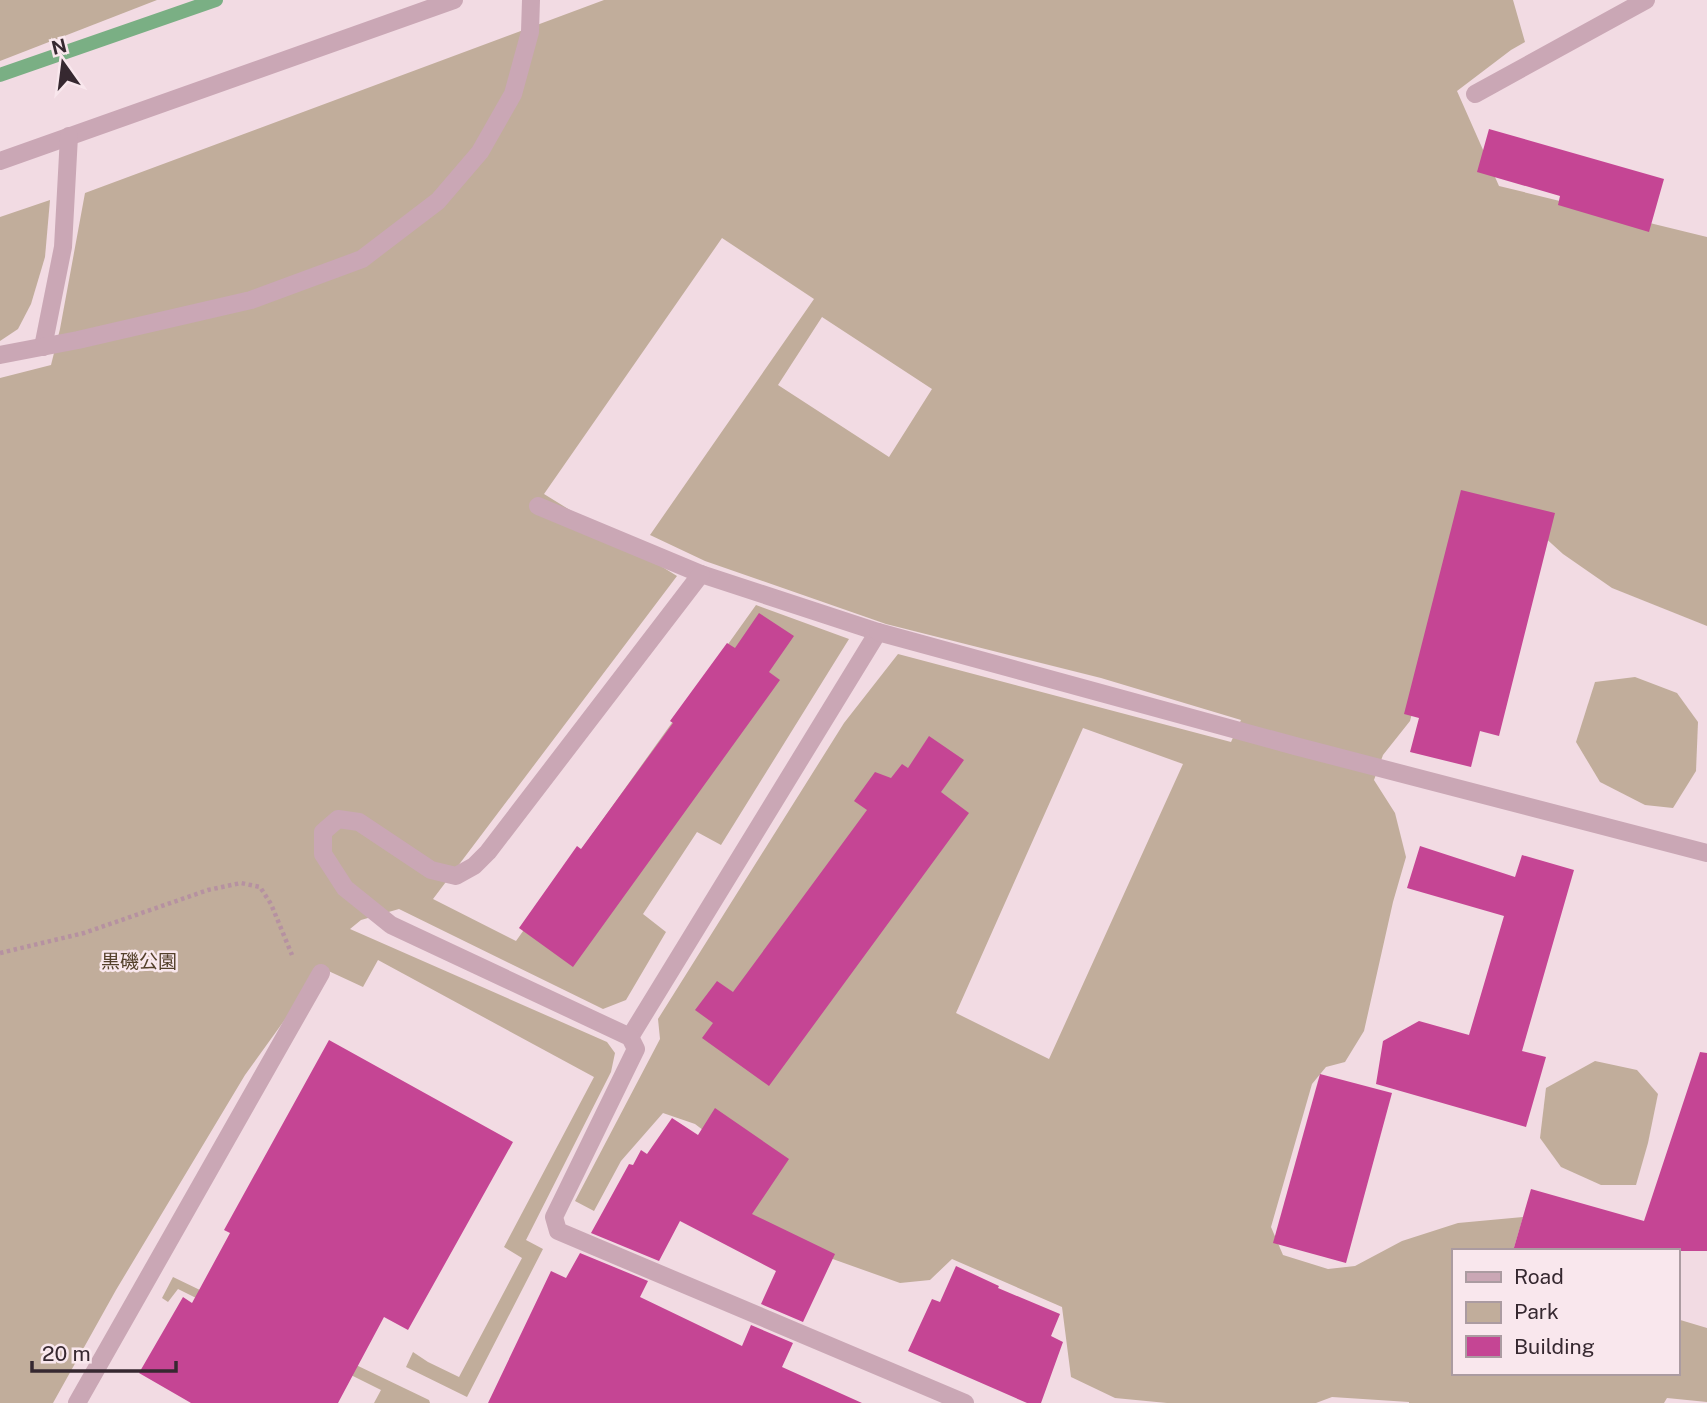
<svg xmlns="http://www.w3.org/2000/svg" width="1707" height="1403" font-family="'Public Sans','Noto Sans JP',sans-serif">
  <style>
    .green { fill: #c1ad9b; fill-rule: evenodd }
    .lines { fill: none; stroke-linecap: round; stroke-linejoin: round }
    .stream { stroke: #7aaf84; stroke-width: 14 }
    .building { fill: #c54594 }
    .path { stroke: #b691a1; stroke-width: 4.5; stroke-dasharray: 3.5 3.5; stroke-linecap: butt }
    .minor { stroke: #caa7b5; stroke-width: 18 }
    .labels { text-anchor: middle; stroke-width: 5; stroke-linejoin: round; paint-order: stroke }
    .park-label { font-size: 19px; fill: #54402b; stroke: #f9e7ed }
  </style>
  <rect width="100%" height="100%" fill="#f2dbe3"/>
  <g class="green">
    <polygon points="0,0 157,0 0,61"/>
    <path d="M604 0H1513L1525 42 1511 50 1457 91 1499 186 1707 237V626L1612 588 1563 554 1530 524 1465 512 1410 721 1383 755 1374 780 1395 813 1406 857 1393 902 1364 1031 1345 1062 1326 1067 1312 1084 1271 1227 1283 1255 1328 1269 1355 1266 1402 1241 1458 1223 1523 1217 1513 1251H1453V1373H1677V1319L1707 1328V1402L1667 1398 1664 1403H1409V1402L1332 1397 1316 1403H1167L1115 1398 1071 1377 1062 1307 952 1259 930 1280 900 1283 799 1247 732 1201V1152L695 1124 663 1113 621 1161 594 1211 575 1201 660 1039 658 1019 844 723 898 654 1231 742 1241 720 1101 678 886 624 705 561 650 535 814 299 722 238 544 494 677 576 433 899 516 941 756 605 849 639 721 845 697 832 643 914 666 932 626 1000 603 1009 399 909 361 920 350 929 607 1042 615 1053 611 1072 526 1240 543 1249 467 1397 406 1367 413 1352 428 1362 459 1377 522 1258 504 1247 594 1077 378 960 363 987 322 968 245 1075 116 1290 53 1403H0V378L51 365 60 329 85 193ZM822 317 932 389 889 457 778 385ZM1083 728 1183 764 1049 1059 956 1013Z"/>
    <polygon points="50,200 45,257 31,304 18,329 0,341 0,217"/>
    <polygon points="1635,677 1677,693 1698,722 1696,771 1673,808 1645,805 1600,782 1576,742 1595,682"/>
    <polygon points="1595,1061 1637,1070 1658,1094 1648,1143 1636,1185 1601,1185 1561,1167 1540,1138 1546,1088"/>
    <polygon points="173,1277 429,1400 430,1403 374,1403 381,1390 178,1289 168,1302 162,1298"/>
  </g>
  <g class="lines">
    <polyline class="stream" points="0,75 216,0"/>
  </g>
  <g class="building">
    <polygon points="1489,129 1664,179 1649,232 1558,205 1560,196 1477,172"/>
    <polygon points="1461,490 1555,513 1499,736 1480,731 1471,767 1410,752 1419,718 1404,714"/>
    <polygon points="759,613 794,636 769,672 780,680 573,967 519,928 577,846 581,849 673,723 670,721 727,643 735,648"/>
    <polygon points="929,736 964,760 941,792 969,813 769,1086 702,1038 713,1023 695,1010 717,981 733,992 867,810 854,801 875,772 891,778 902,764 908,768"/>
    <polygon points="1420,846 1515,877 1522,855 1574,870 1522,1051 1546,1057 1526,1127 1376,1084 1383,1041 1419,1021 1469,1035 1504,916 1407,888"/>
    <polygon points="329,1040 513,1142 408,1330 384,1317 338,1403 191,1403 139,1373 183,1297 192,1303 230,1233 224,1230"/>
    <polygon points="1700,1052 1707,1053 1707,1251 1513,1251 1531,1189 1644,1221"/>
    <polygon points="1320,1074 1392,1093 1346,1263 1273,1243"/>
    <polygon points="715,1108 789,1159 752,1214 835,1254 803,1322 761,1304 776,1271 680,1221 659,1261 591,1233 629,1164 633,1165 641,1150 647,1154 672,1118 698,1135"/>
    <polygon points="580,1253 648,1281 640,1297 742,1346 751,1325 793,1343 782,1367 862,1403 488,1403 551,1271 566,1278"/>
    <polygon points="956,1266 999,1286 998,1288 1060,1314 1051,1336 1063,1342 1041,1403 1027,1403 908,1351 932,1299 940,1302"/>
  </g>
  <g class="lines">
    <polyline class="path" points="0,953 84,933 208,890 241,883 260,887 271,904 292,955"/>
    <g class="minor">
      <polyline points="1475,94 1646,0"/>
      <polyline points="0,161 454,0"/>
      <polyline points="43,347 63,247 69,136"/>
      <polyline points="0,355 78,340 251,300 362,259 438,201 480,152 513,94 530,32 531,0"/>
      <polyline points="538,506 701,574 878,632 630,1037"/>
      <polyline points="701,574 488,852 474,866 456,876 431,870 359,822 338,819 323,832 323,854 345,888 391,925 630,1037 636,1049 554,1217 558,1231 965,1403"/>
      <polyline points="878,632 1295,746 1707,853"/>
      <polyline points="77,1403 321,973"/>
    </g>
  </g>
  <g class="labels">
    <g class="park-label">
      <text x="139" y="968">黒磯公園</text>
    </g>
  </g>
  <rect x="1452" y="1249" width="228" height="126" fill="#f9e7ed" stroke="#ab9ba1" stroke-width="2"/>
  <rect x="1466" y="1272" width="35" height="10" fill="#caa7b5" stroke="#ab9ba1" stroke-width="2"/>
  <text x="1514" y="1284" font-size="21" fill="#362830">Road</text>
  <rect x="1466" y="1302" width="35" height="21" fill="#c1ad9b" stroke="#ab9ba1" stroke-width="2"/>
  <text x="1514" y="1319" font-size="21" fill="#362830">Park</text>
  <rect x="1466" y="1336" width="35" height="21" fill="#c54594" stroke="#ab9ba1" stroke-width="2"/>
  <text x="1514" y="1354" font-size="21" fill="#362830">Building</text>
  <g transform="translate(63 63) rotate(346)" stroke="#f9e7ed" stroke-width="5" paint-order="stroke">
  <path d="M0-5L12 26L0 18L-12 26Z" fill="#362830"/>
  <text y="-10" font-size="19" font-weight="bold" text-anchor="middle" fill="#362830">N</text>
  </g>
  <path d="M32 1361v10h144v-10" fill="none" stroke="#362830" stroke-width="3.5"/>
  <text x="42" y="1361" font-size="21" fill="#362830" stroke="#f9e7ed" stroke-width="5" paint-order="stroke">20 m</text>
</svg>
